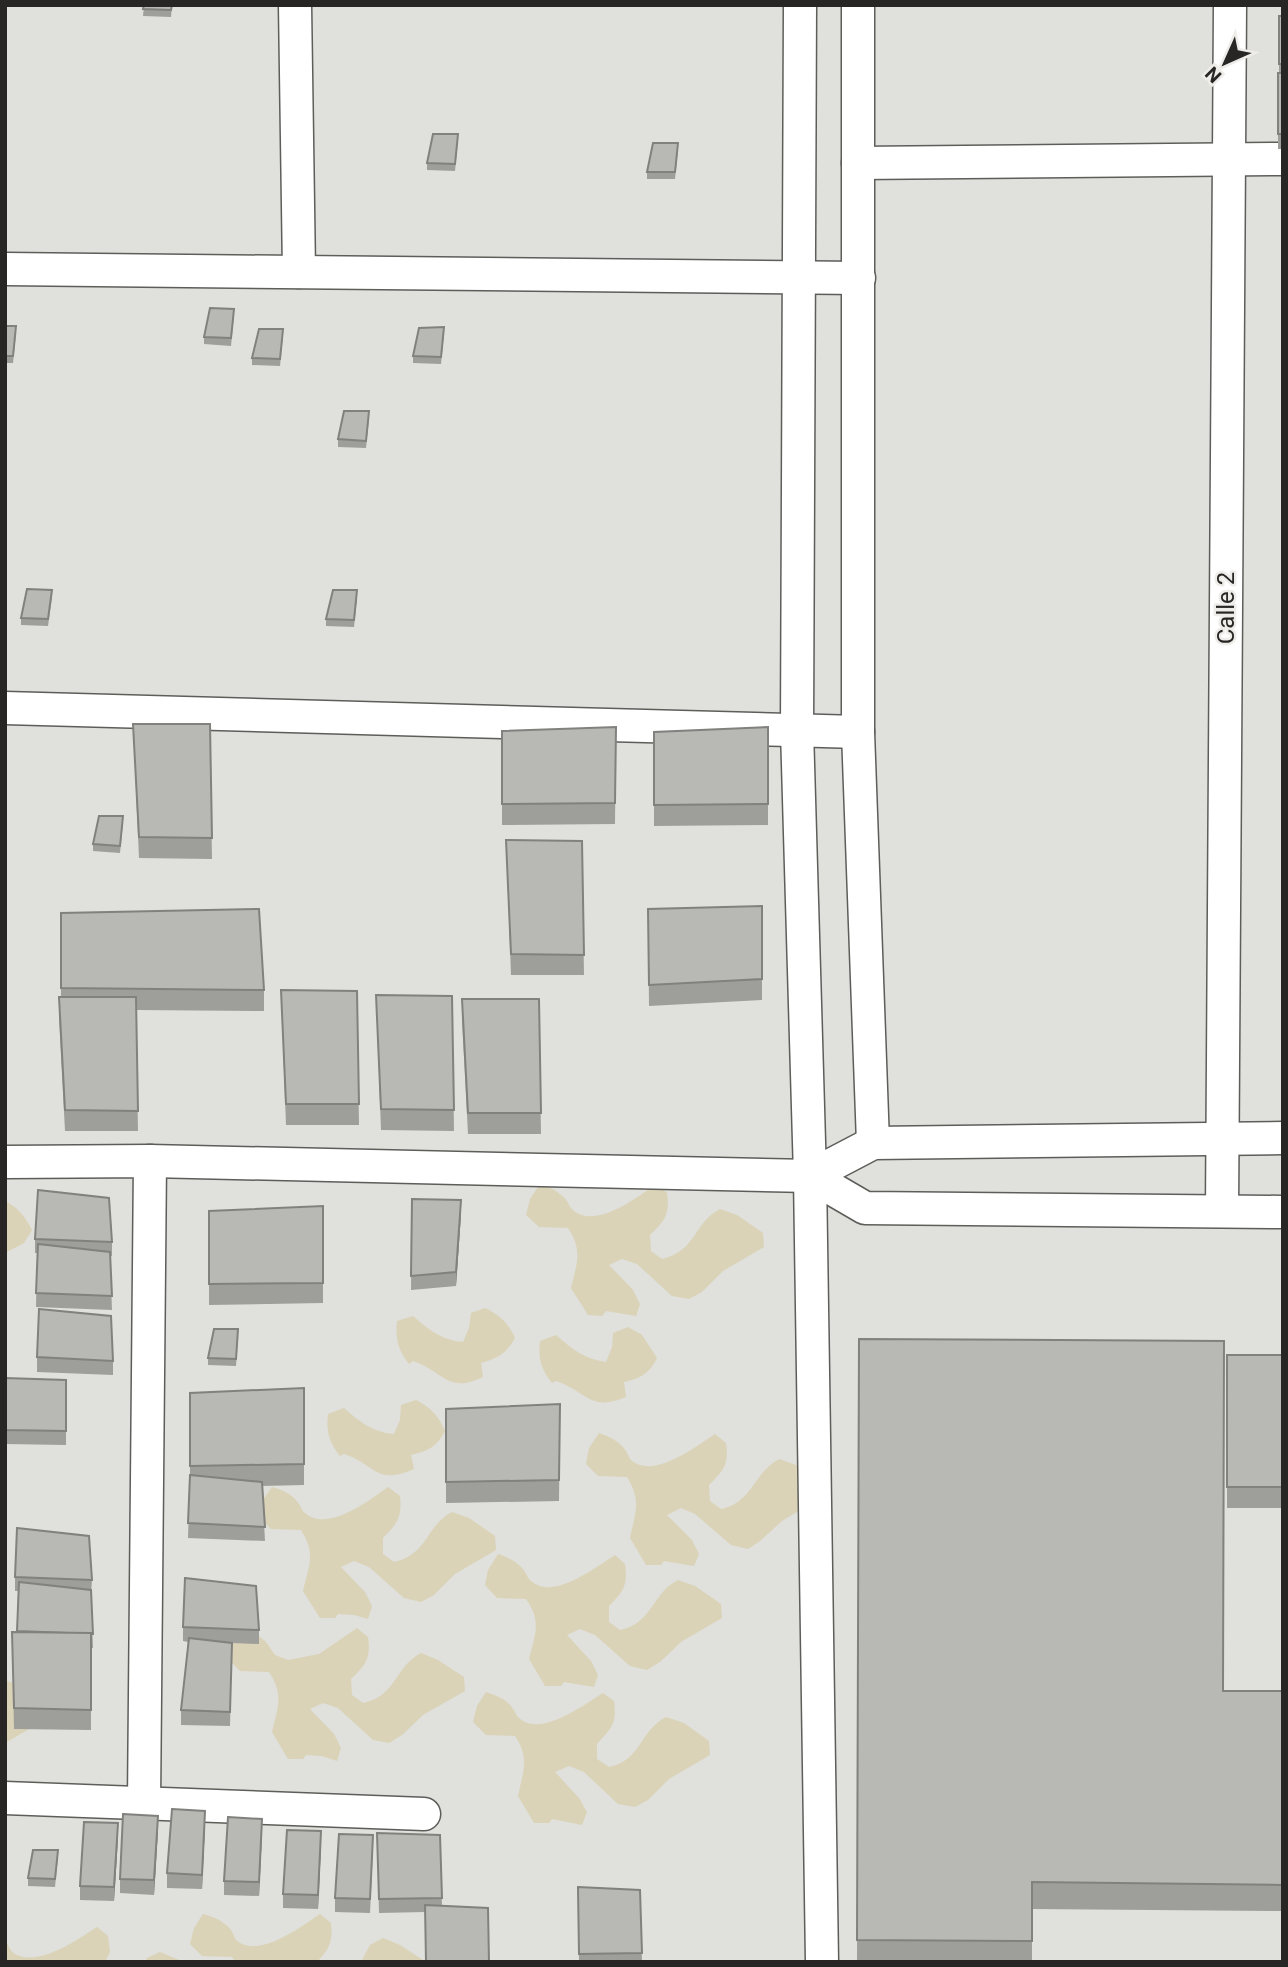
<svg xmlns="http://www.w3.org/2000/svg" width="1288" height="1967" font-family="Roboto,sans-serif">
  <style>
    .green { fill: #dad3b7 }
    .lines { fill: none; stroke-linecap: round; stroke-linejoin: round }
    .minor-casing { stroke: #5d5d5a; stroke-width: 35 }
    .minor { stroke: #fff; stroke-width: 32 }
    .wall { fill: #9e9e9b }
    .shaded-wall { fill: #81817e }
    .building { fill: #b8b8b4; stroke: #81817e; stroke-width: 2 }
    .labels { text-anchor: middle; stroke-width: 5; stroke-linejoin: round; paint-order: stroke }
    .street-label { font-size: 24px; fill: #272625; stroke: #eeede9 }
  </style>
  <rect width="100%" height="100%" fill="#e0e0dc"/>
  <g class="green">
    <path d="M540 1184C550 1187 560 1192 567 1201 569 1204 570 1208 573 1210 595 1230 638 1197 656 1184L667 1193C670 1214 665 1221 650 1235L651 1251 662 1259C697 1251 693 1223 720 1209L737 1215 763 1233 764 1247 723 1271 702 1292 689 1299 672 1296 637 1264 622 1259 609 1265 633 1290 640 1304 636 1316 606 1311 602 1316 588 1315 571 1288C577 1263 583 1251 568 1228L539 1227 526 1215 530 1199Z"/>
    <path d="M5 1201C19 1208 25 1217 32 1230L24 1243 5 1253Z"/>
    <path d="M485 1308C500 1315 508 1323 515 1338 506 1354 498 1358 481 1363L483 1377C447 1394 445 1372 413 1361L409 1364C398 1349 395 1339 397 1321L413 1316C429 1330 441 1340 463 1342L469 1328 471 1313Z"/>
    <path d="M628 1327 642 1335 657 1358C649 1374 641 1378 624 1382L626 1397C589 1412 588 1392 556 1381L552 1383C541 1369 538 1359 540 1341L556 1335C572 1349 584 1359 606 1362L612 1347 613 1333Z"/>
    <path d="M416 1400C431 1408 438 1415 445 1431 437 1447 428 1451 411 1455L414 1469C375 1486 376 1464 344 1454L340 1456C329 1442 326 1432 328 1414L344 1408C360 1422 372 1432 394 1434L400 1420 401 1405Z"/>
    <path d="M599 1433C610 1437 619 1441 626 1451 628 1454 629 1458 631 1460 653 1480 697 1446 715 1434L726 1443C729 1465 724 1470 709 1485L710 1501 721 1509C753 1502 753 1473 779 1459L796 1465 821 1483 822 1497 782 1521 760 1541 748 1549 731 1545 695 1514 681 1508 667 1515 692 1540 699 1554 694 1566 664 1561 661 1565H646L630 1538C635 1513 642 1501 627 1477L598 1476 586 1464 589 1448Z"/>
    <path d="M272 1487C283 1490 292 1494 299 1504 301 1507 302 1511 305 1513 327 1533 370 1500 388 1487L400 1496C402 1517 398 1523 383 1538V1554L394 1562C429 1554 425 1526 452 1512L469 1518 495 1536 496 1550 455 1574 434 1595 421 1602 404 1598 369 1567 354 1561 341 1567 365 1592 372 1606 368 1619 354 1615 338 1614 335 1618H320L303 1591C309 1565 316 1554 301 1530L271 1529 259 1517 262 1501Z"/>
    <path d="M498 1554C509 1558 519 1562 525 1572 527 1575 528 1579 531 1581 553 1601 596 1567 615 1555L625 1564C628 1585 624 1591 609 1606V1622L620 1630C653 1623 652 1593 678 1580L695 1586 721 1604 722 1618 681 1642 660 1662 647 1670 630 1666 595 1635 580 1629 567 1635 591 1661 598 1675 594 1687 564 1682 561 1686H545L529 1659C535 1634 542 1622 526 1599L497 1598 485 1585 488 1570Z"/>
    <path d="M357 1628 368 1637C371 1658 366 1665 351 1679L352 1695 363 1703C397 1696 394 1667 421 1653L438 1660 464 1677 465 1691 423 1715 402 1735 389 1743 373 1740 338 1708 323 1703 310 1709 334 1734 341 1748 337 1761 322 1756 306 1755 303 1759H288L272 1732C278 1706 284 1695 269 1672L240 1671 227 1658 231 1643 254 1632 266 1642 275 1655 288 1660 319 1654Z"/>
    <polygon points="5,1680 21,1686 48,1718 5,1743"/>
    <path d="M486 1692C497 1696 507 1699 513 1709 516 1712 516 1716 519 1718 541 1738 585 1704 603 1693L614 1701C617 1723 612 1728 597 1744V1759L609 1767C642 1760 639 1731 666 1717L684 1723 709 1741 710 1755 669 1779 648 1800 635 1807 618 1804 584 1772 569 1766 555 1772 579 1798 587 1812 582 1825 552 1819 549 1823H534L518 1796C523 1772 530 1758 515 1736L486 1735 473 1722 477 1706Z"/>
    <path d="M203 1914C214 1917 224 1921 231 1930 233 1933 234 1937 236 1940 258 1960 302 1926 320 1914L331 1923C333 1940 330 1949 317 1962H235L232 1957 202 1956 190 1944 194 1928Z"/>
    <path d="M97 1927 108 1936 110 1952 105 1962H5V1940C8 1945 11 1952 15 1954 39 1967 77 1940 97 1927Z"/>
    <polygon points="383,1938 400,1945 426,1962 361,1962 370,1945"/>
    <polygon points="160,1952 184,1962 145,1962 147,1958"/>
  </g>
  <g class="lines">
    <g class="minor-casing">
      <g id="minor">
        <polyline points="295,5 299,272"/>
        <polyline points="800,5 797,730 810,1176 822,1962"/>
        <polyline points="858,5 858,732 873,1143"/>
        <polyline points="858,163 1283,159"/>
        <polyline points="5,269 859,278"/>
        <polyline points="5,708 858,732"/>
        <polyline points="5,1162 150,1161 810,1176 873,1143 1283,1138"/>
        <polyline points="810,1176 865,1208 1283,1212"/>
        <polyline points="1222,1211 1230,5"/>
        <polyline points="5,1798 424,1814"/>
        <polyline points="144,1803 150,1161"/>
      </g>
    </g>
    <use href="#minor" class="minor"/>
  </g>
  <g class="wall">
    <polygon points="144,5 172,5 171,17 143,16"/>
    <polygon points="1279,16 1283,16 1283,149 1278,149 1278,73 1279,73"/>
    <polygon points="458,141 455,171 427,170 427,163"/>
    <polygon points="678,150 675,179 647,179 647,172"/>
    <polygon points="234,316 231,346 204,344 204,337"/>
    <polygon points="5,326 16,334 13,363 5,363"/>
    <polygon points="444,335 441,364 413,363 413,356"/>
    <polygon points="283,336 280,366 252,365 252,358"/>
    <polygon points="369,419 366,448 338,447 338,439"/>
    <polygon points="52,597 48,626 21,625 21,618"/>
    <polygon points="357,598 354,627 326,626 326,619"/>
    <polygon points="133,724 210,724 212,859 139,858"/>
    <polygon points="616,727 615,824 502,825 502,731"/>
    <polygon points="768,727 768,825 654,826 654,732"/>
    <polygon points="123,823 120,853 93,851 93,844"/>
    <polygon points="506,840 582,841 584,975 511,975"/>
    <polygon points="762,906 762,1000 649,1006 648,909"/>
    <polygon points="61,913 264,990 264,1011 136,1010 138,1131 65,1131 59,1017 59,997 61,997"/>
    <polygon points="281,990 357,991 359,1125 286,1125"/>
    <polygon points="376,995 452,996 454,1131 381,1130"/>
    <polygon points="462,999 539,999 541,1134 468,1134 462,1020"/>
    <polygon points="412,1199 461,1214 456,1286 411,1290"/>
    <polygon points="323,1206 323,1303 209,1305 209,1211"/>
    <polygon points="35,1239 112,1242 112,1256 110,1256 112,1310 36,1307 37,1253 35,1253"/>
    <polygon points="238,1337 236,1366 208,1365 208,1358"/>
    <polygon points="859,1339 1223,1691 1283,1691 1283,1911 1032,1909 1032,1962 857,1962"/>
    <rect x="1227" y="1355" width="56" height="153"/>
    <polygon points="37,1357 113,1361 113,1375 37,1372"/>
    <polygon points="5,1378 66,1380 66,1445 5,1444"/>
    <polygon points="304,1388 304,1485 262,1486 265,1541 188,1538 190,1475 190,1393"/>
    <polygon points="560,1404 559,1501 446,1503 446,1409"/>
    <polygon points="15,1577 92,1580 91,1594 93,1648 91,1648 91,1730 14,1729 12,1632 17,1632 18,1591 15,1591"/>
    <polygon points="183,1627 259,1630 259,1644 232,1643 230,1726 181,1725 181,1710 188,1642 183,1641"/>
    <polygon points="205,1825 202,1889 167,1888 167,1873"/>
    <polygon points="158,1830 154,1895 120,1893 120,1879"/>
    <polygon points="262,1833 259,1896 224,1895 224,1881"/>
    <polygon points="377,1833 440,1835 442,1906 425,1912 379,1913"/>
    <polygon points="118,1837 114,1901 80,1900 80,1886"/>
    <polygon points="321,1846 318,1909 283,1908 283,1894"/>
    <polygon points="373,1849 370,1913 335,1912 335,1898"/>
    <polygon points="58,1857 55,1887 28,1886 28,1878"/>
    <polygon points="578,1887 640,1890 642,1962 579,1962"/>
  </g>
  <g class="shaded-wall">
    <polygon points="461,1200 461,1214 456,1286 456,1272"/>
    <polygon points="205,1811 205,1825 202,1889 202,1875"/>
    <polygon points="158,1816 158,1830 154,1895 154,1880"/>
    <polygon points="262,1819 262,1833 259,1896 259,1882"/>
    <polygon points="118,1823 118,1837 114,1901 114,1887"/>
    <polygon points="321,1831 321,1846 318,1909 318,1895"/>
  </g>
  <g class="building">
    <polygon points="144,5 172,5 171,10 143,9"/>
    <rect x="1279" y="16" width="4" height="48"/>
    <rect x="1278" y="73" width="5" height="61"/>
    <polygon points="433,134 458,134 455,164 427,163"/>
    <polygon points="653,143 678,143 675,172 647,172"/>
    <polygon points="210,308 234,309 231,338 204,337"/>
    <polygon points="5,326 16,326 13,356 5,356"/>
    <polygon points="444,327 441,357 413,356 419,328"/>
    <polygon points="259,329 283,329 280,359 252,358"/>
    <polygon points="344,411 369,411 366,441 338,439"/>
    <polygon points="27,589 52,590 48,619 21,618"/>
    <polygon points="333,590 357,590 354,620 326,619"/>
    <polygon points="133,724 210,724 212,838 139,837"/>
    <polygon points="616,727 615,803 502,804 502,731"/>
    <polygon points="768,727 768,804 654,805 654,732"/>
    <polygon points="99,816 123,816 120,846 93,844"/>
    <polygon points="506,840 582,841 584,955 511,954"/>
    <polygon points="762,906 762,979 649,985 648,909"/>
    <polygon points="259,909 264,990 61,988 61,913"/>
    <polygon points="281,990 357,991 359,1104 286,1104"/>
    <polygon points="376,995 452,996 454,1110 381,1109"/>
    <polygon points="59,997 136,997 138,1111 65,1110"/>
    <polygon points="462,999 539,999 541,1113 468,1113"/>
    <polygon points="38,1190 109,1198 112,1242 35,1239"/>
    <polygon points="412,1199 461,1200 456,1272 411,1276"/>
    <polygon points="323,1206 323,1283 209,1284 209,1211"/>
    <polygon points="38,1244 110,1252 112,1296 36,1293"/>
    <polygon points="39,1309 111,1316 113,1361 37,1357"/>
    <polygon points="214,1329 238,1329 236,1359 208,1358"/>
    <polygon points="859,1339 1224,1341 1223,1691 1283,1691 1283,1885 1032,1882 1032,1941 857,1940"/>
    <rect x="1227" y="1355" width="56" height="132"/>
    <polygon points="5,1378 66,1380 66,1431 5,1430"/>
    <polygon points="304,1388 304,1464 190,1466 190,1393"/>
    <polygon points="560,1404 559,1480 446,1482 446,1409"/>
    <polygon points="190,1475 262,1482 265,1527 188,1523"/>
    <polygon points="17,1528 89,1536 92,1580 15,1577"/>
    <polygon points="185,1578 256,1586 259,1630 183,1627"/>
    <polygon points="19,1582 91,1590 93,1634 17,1631"/>
    <polygon points="12,1632 91,1633 91,1710 14,1708"/>
    <polygon points="189,1638 232,1643 230,1712 181,1710"/>
    <polygon points="172,1809 205,1811 202,1875 167,1873"/>
    <polygon points="123,1814 158,1816 154,1880 120,1879"/>
    <polygon points="228,1817 262,1819 259,1882 224,1881"/>
    <polygon points="84,1822 118,1823 114,1887 80,1886"/>
    <polygon points="287,1830 321,1831 318,1895 283,1894"/>
    <polygon points="377,1833 440,1835 442,1898 379,1899"/>
    <polygon points="339,1834 373,1835 370,1899 335,1898"/>
    <polygon points="33,1850 58,1850 55,1879 28,1878"/>
    <polygon points="578,1887 640,1890 642,1953 579,1954"/>
    <polygon points="425,1905 488,1908 489,1962 426,1962"/>
  </g>
  <g class="labels">
    <g class="street-label">
      <text transform="translate(1226 608) rotate(-90)" y="8">Calle 2</text>
    </g>
  </g>
  <rect width="1288" height="1967" fill="none" stroke="#272625" stroke-width="14"/>
  <g transform="translate(1225 63) rotate(225)" stroke="#eeede9" stroke-width="5" paint-order="stroke">
  <path d="M0-5L12 26L0 18L-12 26Z" fill="#272625"/>
  <text y="-10" font-size="19" font-weight="bold" text-anchor="middle" fill="#272625">N</text>
  </g>
</svg>
